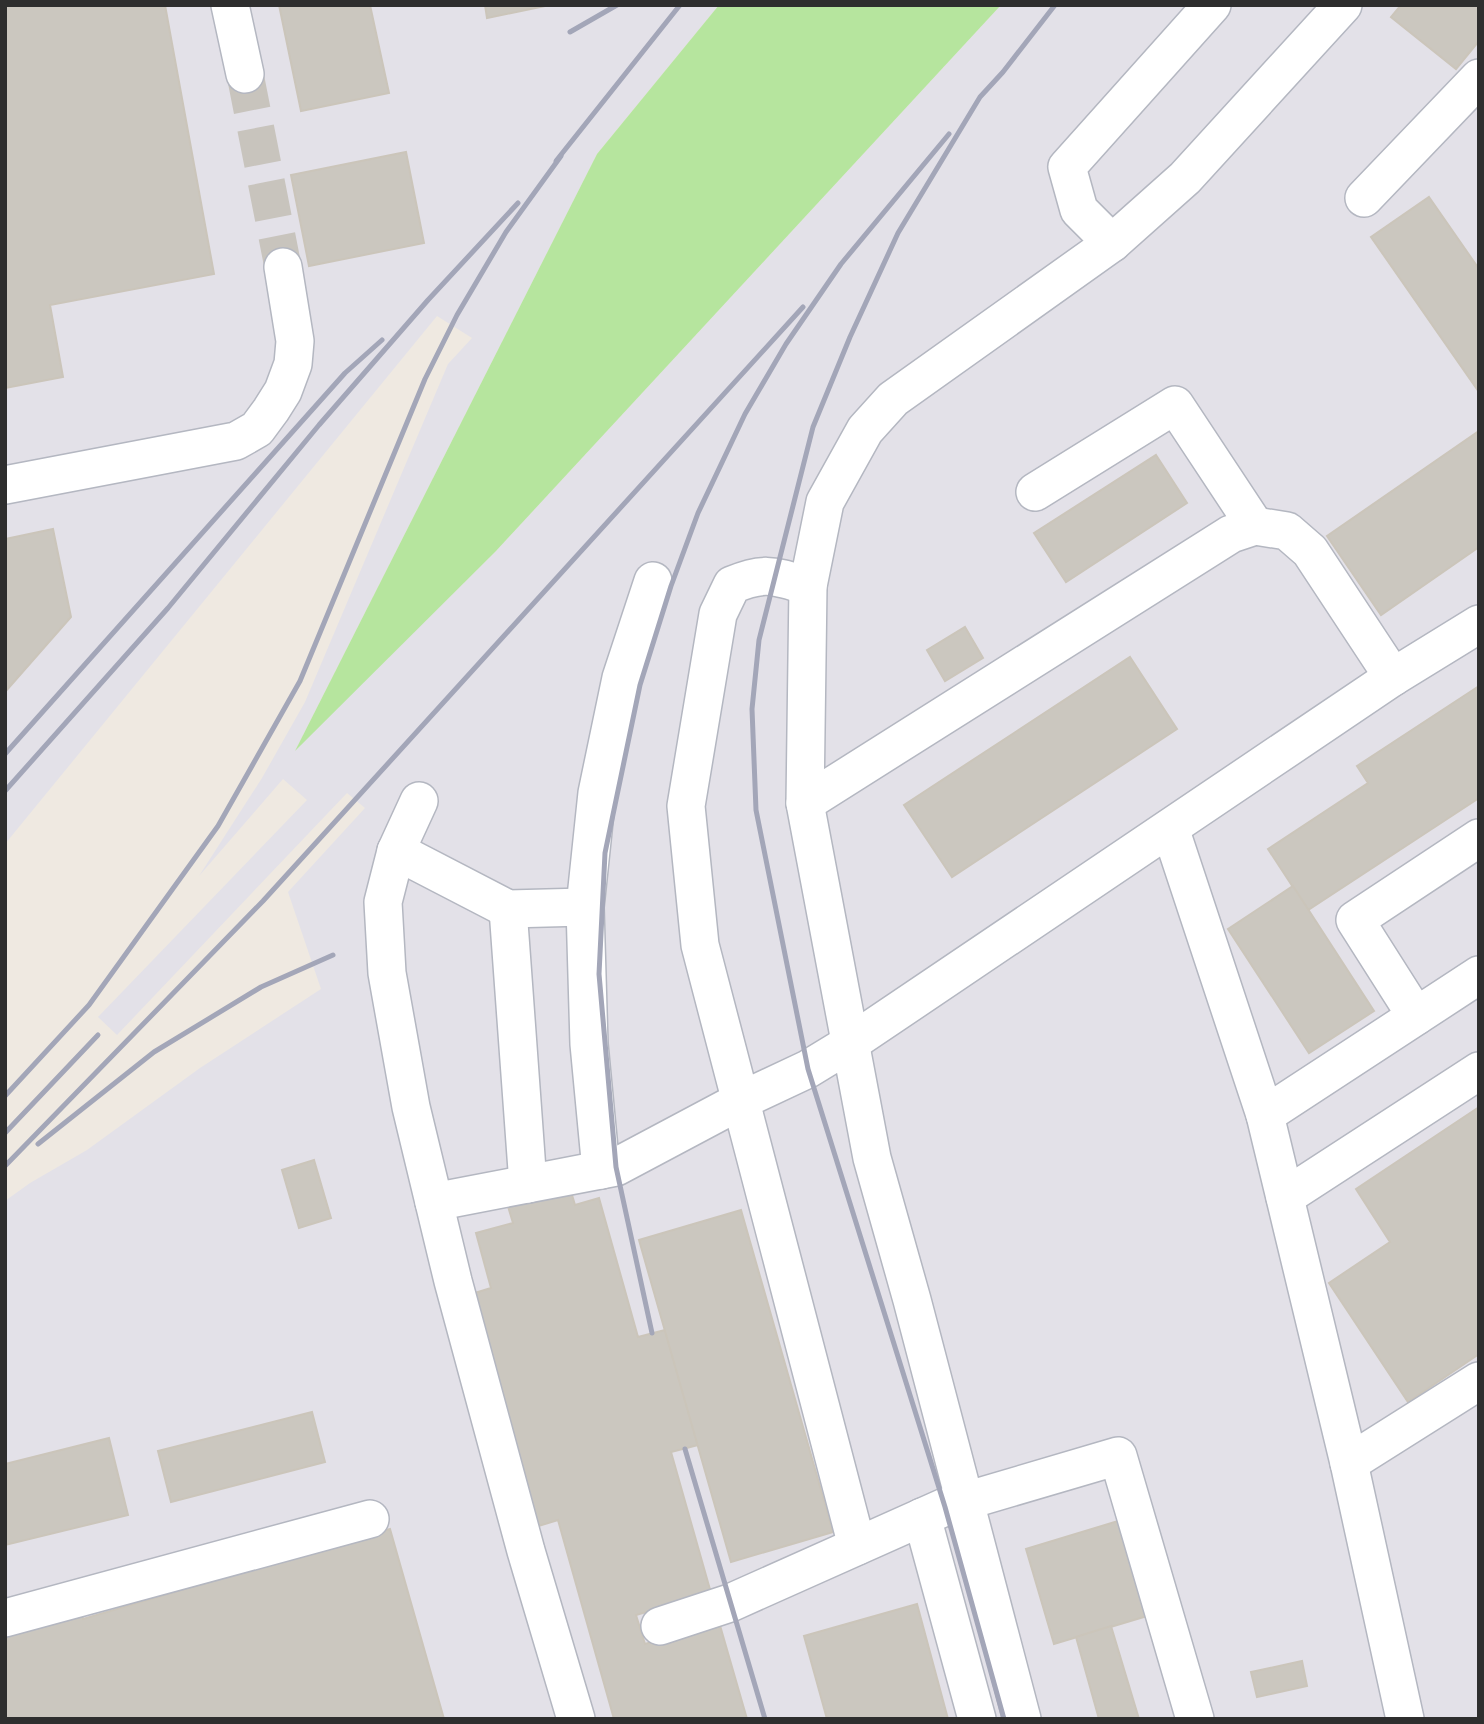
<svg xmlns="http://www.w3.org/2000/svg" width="1484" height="1724" font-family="Ubuntu,sans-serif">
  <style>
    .industrial { fill: #e3e1e8 }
    .green { fill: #b6e59e }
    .building { fill: #cbc7bf; stroke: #cbc5ba; stroke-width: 2 }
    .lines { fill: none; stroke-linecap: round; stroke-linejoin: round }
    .minor-tunnel { stroke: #c8c4bd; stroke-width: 37; stroke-dasharray: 37 18; stroke-linecap: butt }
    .minor-casing { stroke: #b4b7c1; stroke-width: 40 }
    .minor { stroke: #fff; stroke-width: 37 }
    .rail { stroke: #a3a6b8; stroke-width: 5 }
  </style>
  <rect width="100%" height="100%" fill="#efe9e1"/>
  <polygon class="industrial" points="5,5 719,5 597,154 296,749 496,551 1001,5 1479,5 1479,1719 5,1719 5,1201 30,1183 87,1150 200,1068 321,989 288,892 365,808 347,793 117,1035 98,1017 307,800 283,779 199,876 262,778 305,702 448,364 472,338 437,316 5,844"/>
  <polygon class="green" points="719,5 1001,5 496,551 295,751 597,154"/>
  <g class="building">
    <polygon points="5,5 165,5 214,274 50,305 63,377 5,388"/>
    <polygon points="279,5 370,5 389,93 301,111"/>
    <polygon points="485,5 550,5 487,18"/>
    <polygon points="1401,5 1479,5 1479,41 1456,69 1391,17"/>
    <polygon points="406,152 424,243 309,266 291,175"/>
    <polygon points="1429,197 1479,269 1479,392 1371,237"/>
    <polygon points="1479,431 1479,547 1381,615 1327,536"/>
    <polygon points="1156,455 1187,503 1066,582 1034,533"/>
    <polygon points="53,529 71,617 5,692 5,539"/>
    <polygon points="965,627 983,658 945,681 927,650"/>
    <polygon points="1130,657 1177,729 952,877 904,805"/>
    <polygon points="1479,686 1479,798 1308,910 1268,849 1368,783 1357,766"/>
    <polygon points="1293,886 1374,1011 1309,1053 1228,929"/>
    <polygon points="1479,1107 1479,1354 1408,1402 1329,1283 1390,1242 1356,1189"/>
    <polygon points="314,1160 331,1218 299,1228 282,1170"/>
    <polygon points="569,1185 575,1205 599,1198 638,1337 665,1330 698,1445 671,1452 711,1593 636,1615 645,1644 719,1622 747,1719 614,1719 558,1520 532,1528 465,1296 491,1288 476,1233 513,1223 507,1203"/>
    <polygon points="741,1210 833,1532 731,1562 639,1240"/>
    <polygon points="312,1412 325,1462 171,1502 158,1451"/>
    <polygon points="109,1438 128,1515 5,1545 5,1464"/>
    <polygon points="1118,1521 1147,1616 1054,1644 1026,1549"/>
    <polygon points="390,1529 444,1719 5,1719 5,1631 81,1609 83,1619"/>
    <polygon points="917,1604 948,1719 827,1719 804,1636"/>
    <polygon points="1111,1626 1139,1719 1099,1719 1076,1637"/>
    <polygon points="1302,1661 1307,1686 1257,1697 1251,1672"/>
  </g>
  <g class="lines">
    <polyline class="minor-tunnel" points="245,74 283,267"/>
    <g class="minor-casing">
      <g id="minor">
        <polyline points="230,5 245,74"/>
        <polyline points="1364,198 1479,78"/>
        <polyline points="1112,243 1079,210 1067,167 1212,5"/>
        <polyline points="5,485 236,441 257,429 271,410 283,391 293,364 295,341 283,267"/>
        <polyline points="1035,492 1175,405 1255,526"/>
        <path d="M808 586C774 576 765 571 732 585L718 614 686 806 700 945 857 1546"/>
        <polyline points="419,801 396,851 383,902 387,973 411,1107 453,1281 526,1551 576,1719"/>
        <polyline points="805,803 1231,534 1255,526 1287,531 1310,551 1393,677"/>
        <polyline points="1170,828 1265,1115 1349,1463 1405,1719"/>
        <polyline points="396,851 508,909 585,907"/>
        <polyline points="508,909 528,1184"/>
        <polyline points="1416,1016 1355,920 1479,838"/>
        <polyline points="1265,1115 1479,975"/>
        <polyline points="601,1170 589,1044 585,907 597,793 621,678 653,581"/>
        <polyline points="1285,1197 1479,1071"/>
        <polyline points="434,1202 616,1167 742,1100 808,1069 849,1044 1393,677 1479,624"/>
        <polyline points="1349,1463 1479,1381"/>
        <polyline points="922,1517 977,1719"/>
        <polyline points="5,1618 370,1519"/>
        <polyline points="660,1626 730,1603 945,1507 1118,1456 1195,1719"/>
        <polyline points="1022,1719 912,1300 872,1158 805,803 808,586 825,502 865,430 893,399 1112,243 1185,178 1343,5"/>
      </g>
    </g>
    <use href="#minor" class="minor"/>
    <g class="rail">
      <polyline points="570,32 617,5"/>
      <polyline points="556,161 680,5"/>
      <polyline points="5,754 345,373 382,340"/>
      <polyline points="5,791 168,608 319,425 428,300 518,203"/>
      <polyline points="5,1096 89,1005 218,826 300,681 425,379 457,315 506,232 561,156"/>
      <polyline points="5,1133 98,1035"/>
      <polyline points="38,1144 154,1052 261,987 333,955"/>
      <polyline points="5,1166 263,901 803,307"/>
      <polyline points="652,1333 616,1167 599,974 605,853 640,685 671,586 698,513 745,414 786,344 841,264 949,134"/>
      <polyline points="685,1449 765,1719"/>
      <polyline points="1004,1719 945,1507 808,1069 756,810 752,709 759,640 813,427 850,337 898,233 980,97 1003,72 1055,5"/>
    </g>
  </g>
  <rect width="1484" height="1724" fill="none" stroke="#2e2e2e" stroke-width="14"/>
</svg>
